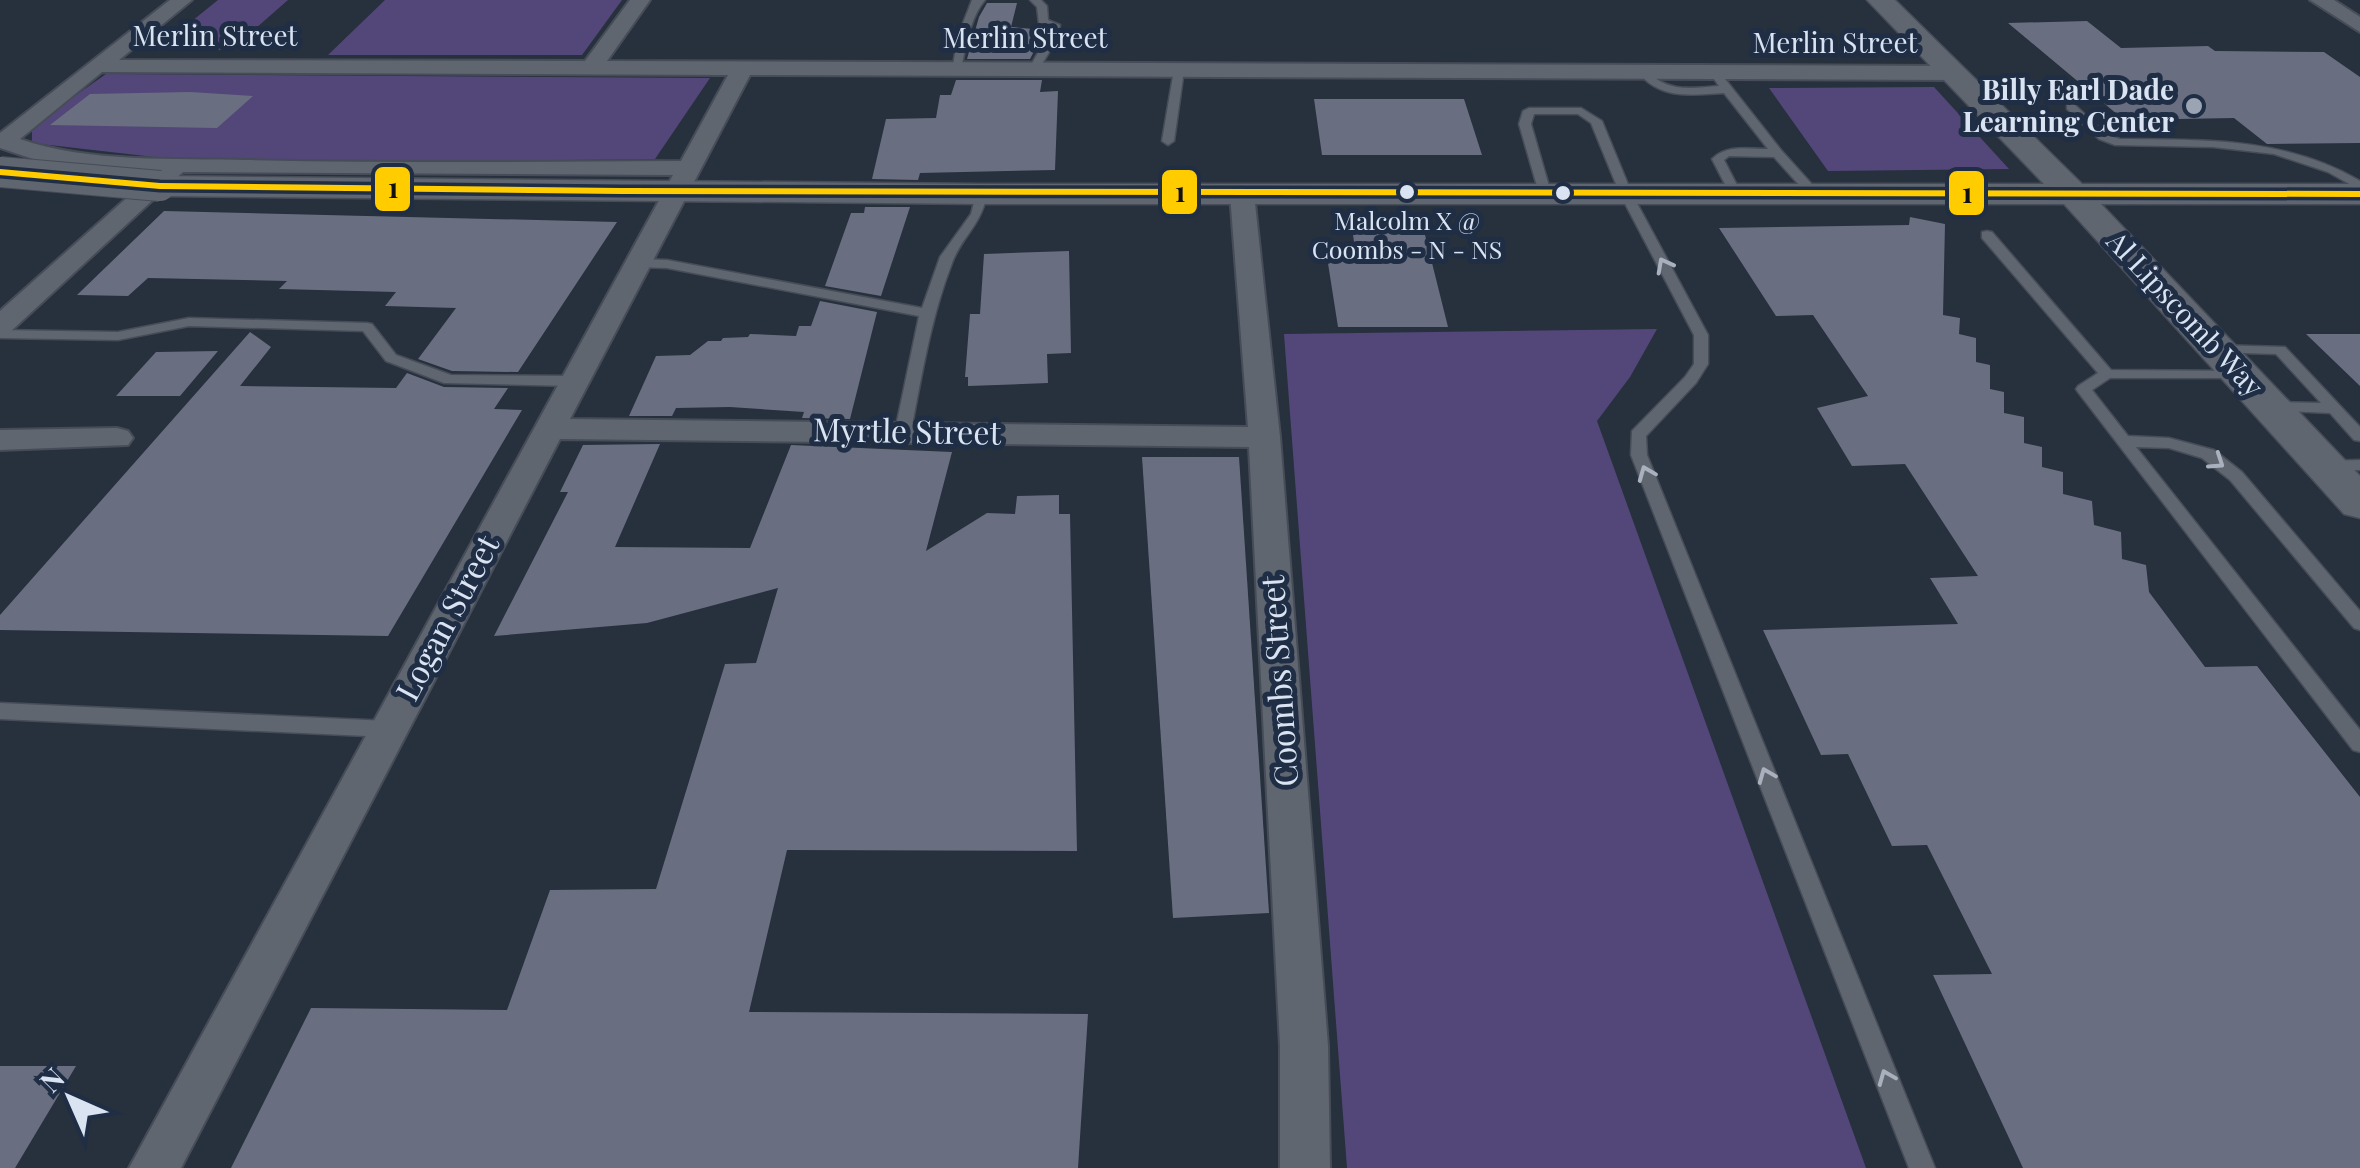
<svg xmlns="http://www.w3.org/2000/svg" width="2360" height="1168" font-family="'Playfair Display',serif">
  <style>
    .green { fill: #534779 }
    .building { fill: #696f81 }
    .lines { fill: none; stroke-linecap: round; stroke-linejoin: round }
    .lane-casing { stroke: #464d58; stroke-width: 3 }
    .street-casing { stroke: #464d58; stroke-width: 4 }
    .secondary-casing { stroke: #464d58; stroke-width: 3 }
    .lane { fill: #606670; fill-rule: evenodd }
    .street { fill: #606670; fill-rule: evenodd }
    .secondary { fill: #606670; fill-rule: evenodd }
    .secondary-bridge-casing { stroke: #464d58; stroke-width: 32; stroke-linecap: butt }
    .secondary-bridge { stroke: #606670; stroke-width: 30 }
    .bus-1-casing { stroke: #1f2e45; stroke-width: 7 }
    .bus-1 { fill: #fc0; fill-rule: evenodd }
    .oneway { stroke: #a9b1be }
    .poi-dot { fill: #9ba4b3; stroke: #1f2e45; stroke-width: 4 }
    .bus-dot { fill: #d9e3f2; stroke: #1f2e45; stroke-width: 4 }
    .labels { text-anchor: middle; stroke-width: 10; stroke-linejoin: round; paint-order: stroke }
    .far-bus-label { font-size: 25px; fill: #d9e3f2; stroke: #1f2e45 }
    .far-street-label { font-size: 28px; fill: #d9e3f2; stroke: #1f2e45 }
    .far-poi-label { font-size: 28px; font-weight: bold; fill: #d9e3f2; stroke: #1f2e45; text-anchor: end }
    .street-label { font-size: 32px; fill: #d9e3f2; stroke: #1f2e45 }
    .line-badge { stroke: #1f2e45; stroke-width: 4 }
    .pale-badge-label { font-size: 28px; text-anchor: middle; font-weight: bold; fill: #111 }
  </style>
  <rect width="100%" height="100%" fill="#27303d"/>
  <g class="green">
    <polygon points="218,0 288,0 231,50 156,50"/>
    <polygon points="385,0 622,0 582,55 328,55"/>
    <polygon points="106,74 710,78 655,159 215,164 32,143 32,126"/>
    <polygon points="1934,87 2009,169 1828,171 1769,88"/>
    <polygon points="1657,329 1630,377 1597,421 1866,1168 1347,1168 1284,334"/>
  </g>
  <g class="building">
    <polygon points="987,3 1017,3 1011,27 1045,30 1030,59 967,59 979,17"/>
    <polygon points="2087,21 2121,48 2208,46 2215,51 2324,52 2360,77 2360,143 2267,144 2234,118 2124,120 2008,23"/>
    <polygon points="956,80 1042,80 1040,92 1058,91 1055,170 920,173 918,180 872,179 886,119 936,118 940,95 951,95"/>
    <polygon points="190,92 253,96 217,128 50,125 90,94"/>
    <polygon points="1314,99 1464,99 1482,155 1322,155"/>
    <polygon points="865,207 910,207 881,296 825,286 851,213 864,213"/>
    <polygon points="164,211 617,222 518,372 452,371 418,359 456,308 385,306 396,292 279,289 287,281 148,278 128,296 77,295"/>
    <polygon points="1910,217 1945,224 1943,315 1960,318 1959,334 1976,338 1976,362 1990,365 1990,389 2004,392 2004,413 2024,417 2024,443 2042,447 2042,467 2063,472 2063,494 2092,501 2094,525 2121,532 2122,559 2146,565 2149,592 2205,667 2257,666 2360,797 2360,1168 2023,1168 1933,975 1992,974 1927,845 1892,846 1848,754 1821,755 1763,630 1958,624 1930,578 1978,576 1905,464 1852,466 1817,408 1868,396 1813,315 1776,316 1719,228 1909,225"/>
    <polygon points="1352,227 1423,227 1448,327 1338,327 1327,257 1356,257"/>
    <polygon points="1069,251 1071,353 1047,354 1048,383 968,386 968,377 965,377 970,314 980,314 984,254"/>
    <polygon points="820,301 877,312 850,419 802,418 804,412 730,407 676,408 672,416 629,416 656,356 690,355 708,341 721,341 723,338 748,337 750,334 796,336 799,326 811,326"/>
    <polygon points="250,332 271,347 240,386 396,388 407,373 444,387 508,388 494,409 522,410 388,636 0,630 0,615"/>
    <polygon points="2306,334 2360,334 2360,386"/>
    <polygon points="218,351 180,396 116,396 156,352"/>
    <polygon points="660,444 615,547 750,548 791,445 952,452 926,551 987,513 1015,514 1017,496 1059,495 1059,514 1070,514 1077,851 787,850 749,1012 1088,1014 1078,1168 231,1168 311,1008 507,1010 550,890 656,889 725,664 756,663 778,588 647,623 494,636 568,492 560,492 583,445"/>
    <polygon points="1142,457 1239,457 1269,913 1173,918"/>
    <polygon points="0,1066 76,1066 15,1168 0,1168"/>
  </g>
  <g class="lines">
    <g class="lane-casing">
      <g id="lane">
        <path d="M972 0H985C970 18 966 46 961 69L952 71 958 36Z"/>
        <path d="M1030 0H1041L1047 6 1048 20 1060 25C1057 43 1047 54 1039 70L1035 71 1030 68C1036 53 1047 42 1050 27L1039 24 1037 7Z"/>
        <polygon points="1179,67 1184,70 1174,141 1168,145 1162,141 1174,70"/>
        <path d="M1639 70H1647C1666 93 1692 88 1719 86L1709 72 1718 70 1781 150 1817 190V196H1809L1774 157 1729 156 1724 160 1741 193 1731 196 1712 159C1727 144 1748 149 1768 149L1724 93C1692 95 1660 100 1638 72Z"/>
        <path d="M2067 105H2075L2107 135 2120 139C2204 140 2285 137 2360 181V190L2328 172 2274 154 2213 147 2115 145 2099 139 2067 109Z"/>
        <polygon points="1581,108 1602,121 1632,194 1708,335 1708,364 1696,383 1646,436 1647,455 1935,1168 1909,1168 1631,455 1632,431 1685,377 1694,364 1694,335 1620,194 1591,123 1578,114 1534,114 1531,124 1551,193 1545,197 1539,193 1519,124 1523,111 1529,108"/>
        <path d="M977 191 987 194C981 226 962 236 952 263 931 317 922 374 911 431L903 436 895 431 919 316 667 268 639 267 632 263 639 259 667 260 922 308 940 257 971 214Z"/>
        <polygon points="1987,231 1992,232 2111,370 2243,371 2245,374 2238,378 2110,378 2092,390 2128,436 2169,438 2214,450 2242,472 2360,611 2360,630 2354,628 2230,480 2202,458 2169,448 2136,447 2360,730 2360,752 2353,750 2078,392 2076,389 2078,386 2098,373 1982,238 1982,232"/>
        <polygon points="189,318 367,323 372,324 396,355 451,375 573,376 580,381 573,386 444,383 386,361 363,331 189,326 118,340 0,338 0,330 118,332"/>
        <polygon points="2217,345 2285,347 2360,427 2360,441 2354,440 2330,413 2266,410 2263,407 2266,404 2271,402 2321,403 2276,354 2212,352 2212,346"/>
        <polygon points="2360,460 2360,470 2326,471 2318,466 2326,461"/>
        <polygon points="0,703 388,721 395,724 398,729 395,734 388,737 0,719"/>
      </g>
    </g>
    <g class="street-casing">
      <g id="street">
        <path d="M170 0H192L119 60 585 61 630 0H650L607 61 1955 66 1966 73 1955 80 750 75 570 419 1248 427 1230 194 1242 187 1254 194 1280 437 1328 1046 1330 1168H1280V1046L1249 447 560 439 181 1168H129L673 175 183 172 10 332 0 334V311L157 171 39 161 0 148V133ZM102 72 728 75 681 161C536 162 391 163 247 160 174 158 89 163 20 139Z"/>
        <polygon points="2310,0 2334,0 2360,17 2360,32"/>
        <polygon points="117,428 128,431 133,438 128,445 0,450 0,430"/>
      </g>
    </g>
    <g class="secondary-casing">
      <polygon id="secondary" points="1867,0 1895,0 2082,184 2360,184 2360,204 2101,204 2360,476 2360,518 2344,514 2064,204 981,204 160,196 148,193 143,186 148,179 160,176 981,184 2044,184"/>
    </g>
    <use href="#lane" class="lane"/>
    <use href="#street" class="street"/>
    <use href="#secondary" class="secondary"/>
    <g class="secondary-bridge-casing">
      <polyline id="secondary-bridge" points="0,172 160,186"/>
    </g>
    <use href="#secondary-bridge" class="secondary-bridge"/>
    <g class="bus-1-casing">
      <polygon id="bus-1" points="0,169 160,183 621,188 2360,191 2360,197 621,194 160,189 0,175"/>
    </g>
    <use href="#bus-1" class="bus-1"/>
  </g>
  <defs><path id="oneway-chevron" d="M-2-3.5L2.5 0L-2 3.5" fill="none" stroke-width="1.6" stroke-linecap="round" stroke-linejoin="round" transform="scale(2.5)"/></defs>
  <g class="oneway">
    <use href="#oneway-chevron" transform="translate(1664 265) rotate(-118)"/>
    <use href="#oneway-chevron" transform="translate(2217 462) rotate(34)"/>
    <use href="#oneway-chevron" transform="translate(1646 473) rotate(-112)"/>
    <use href="#oneway-chevron" transform="translate(1766 775) rotate(-112)"/>
    <use href="#oneway-chevron" transform="translate(1886 1077) rotate(-112)"/>
  </g>
  <circle class="poi-dot" cx="2194" cy="106" r="10"/>
  <g class="bus-dot">
    <circle cx="1407" cy="192" r="9"/>
    <circle cx="1563" cy="193" r="9"/>
  </g>
  <g class="labels">
    <g class="far-bus-label">
      <text x="1407" y="230">Malcolm X @<tspan x="1407" dy="29">Coombs - N - NS</tspan></text>
    </g>
    <g class="far-street-label">
      <text x="215" y="46">Merlin Street</text>
      <text x="1025" y="48">Merlin Street</text>
      <text x="1835" y="53">Merlin Street</text>
      <text transform="translate(2185 314) rotate(47)" y="10">Al Lipscomb Way</text>
    </g>
    <g class="far-poi-label">
      <text x="2174" y="100">Billy Earl Dade<tspan x="2174" dy="32">Learning Center</tspan></text>
    </g>
    <g class="street-label">
      <text transform="translate(907 432) rotate(1)" y="11">Myrtle Street</text>
      <text transform="translate(448 618) rotate(-62)" y="11">Logan Street</text>
      <text transform="translate(1280 681) rotate(-94)" y="11">Coombs Street</text>
    </g>
  </g>
  <g class="line-badge">
    <rect x="373" y="165" width="39" height="48" rx="10" fill="#fc0"/>
    <rect x="1160" y="168" width="39" height="48" rx="10" fill="#fc0"/>
    <rect x="1947" y="169" width="39" height="48" rx="10" fill="#fc0"/>
  </g>
  <g class="pale-badge-label">
    <text x="393" y="198">1</text>
    <text x="1180" y="202">1</text>
    <text x="1967" y="203">1</text>
  </g>
  <g transform="translate(70 1098) rotate(315)" stroke="#1f2e45" stroke-width="8" paint-order="stroke">
  <path d="M0-8L18 38L0 25L-18 38Z" fill="#d9e3f2"/>
  <text y="-15" font-size="28" font-weight="bold" text-anchor="middle" fill="#d9e3f2">N</text>
  </g>
</svg>
